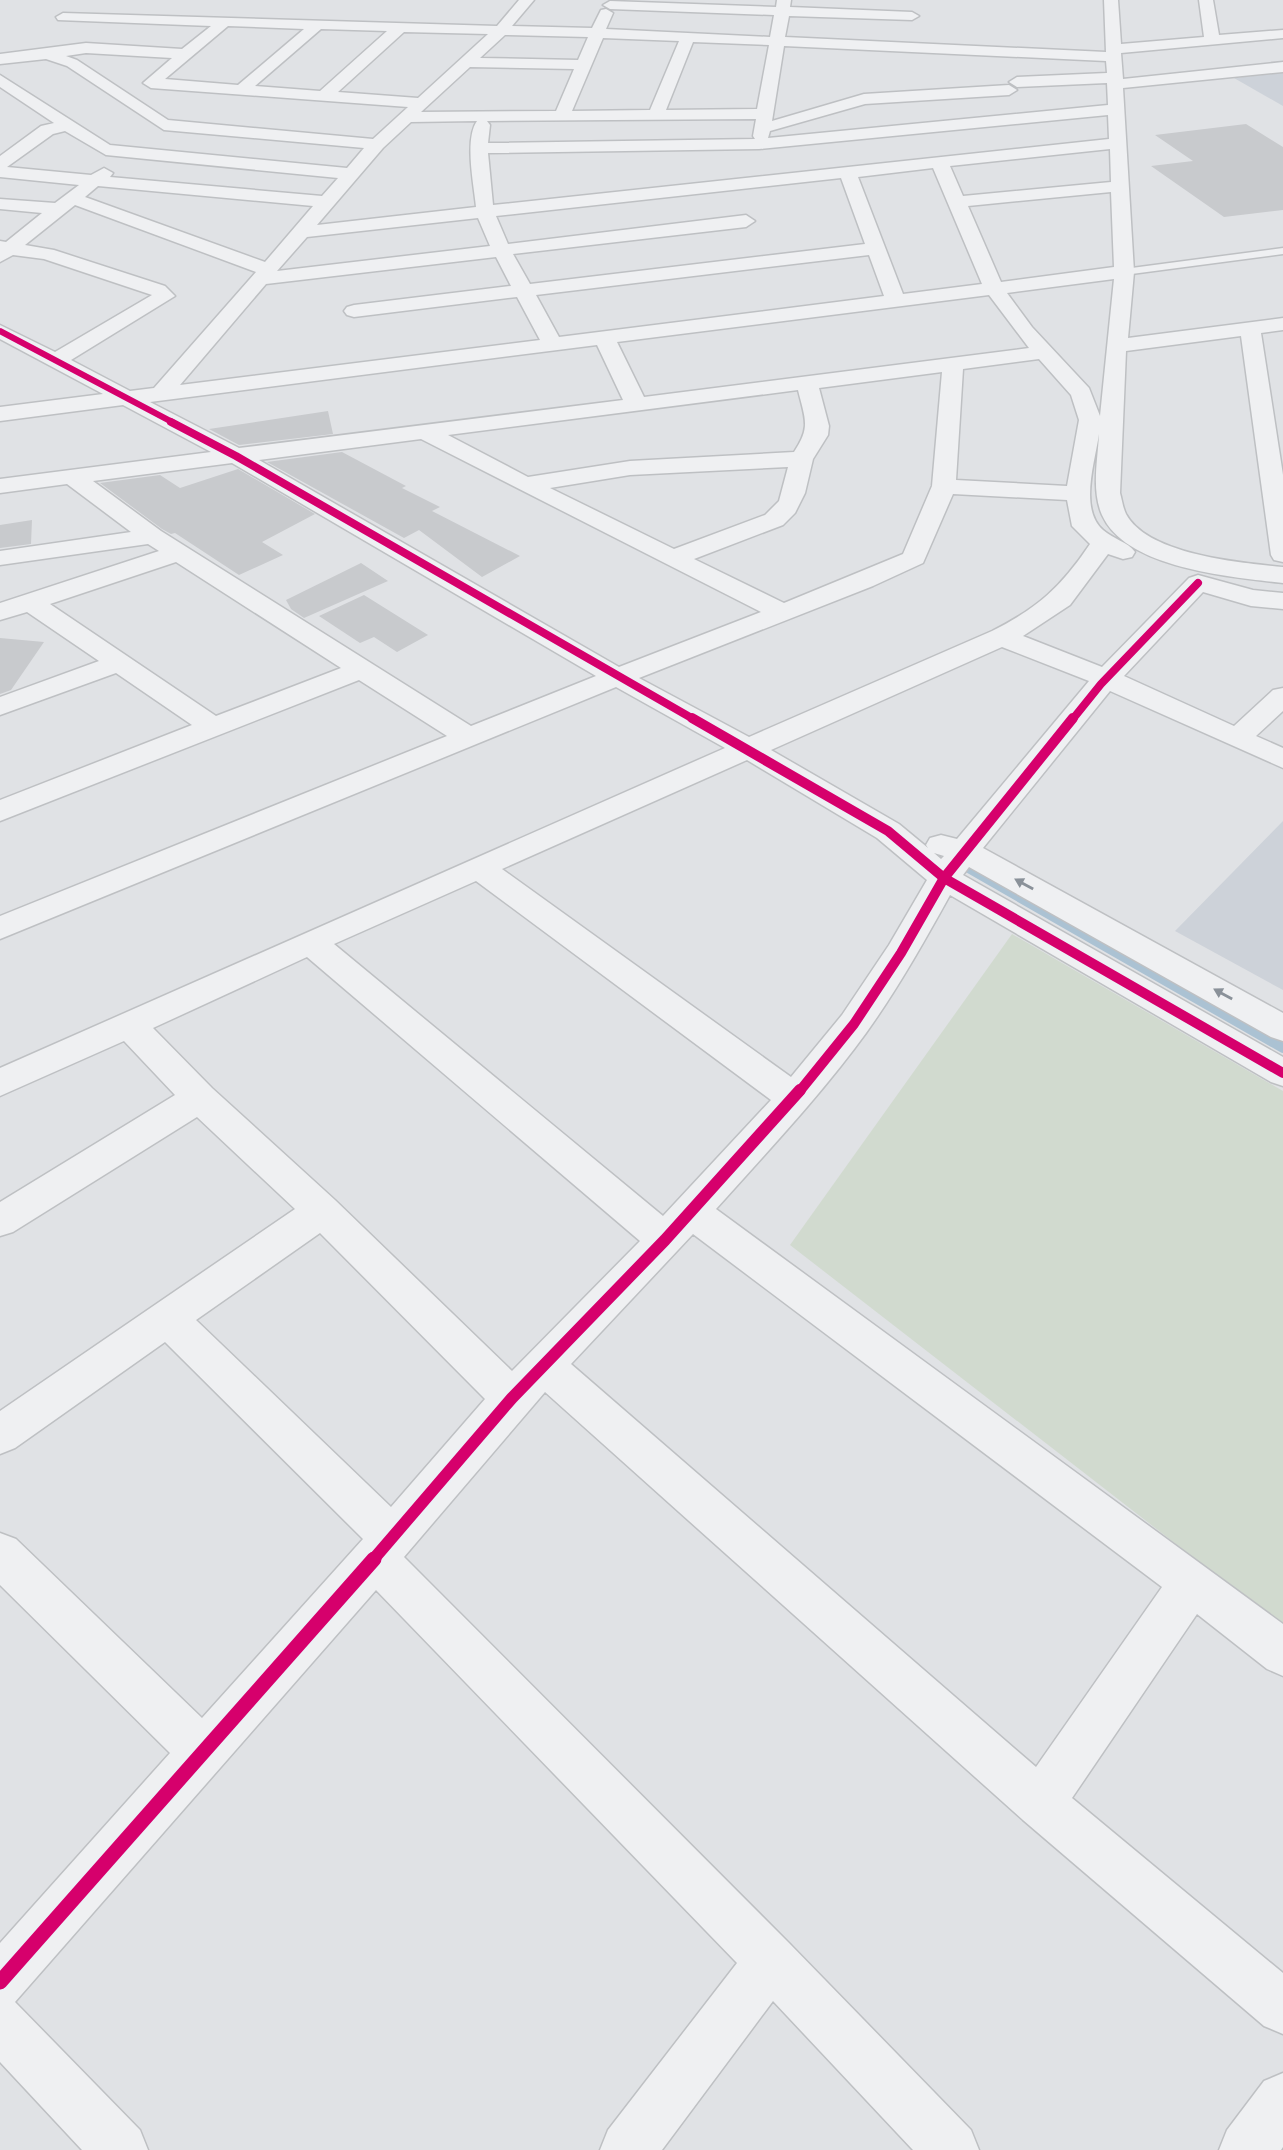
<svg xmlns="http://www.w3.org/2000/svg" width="1283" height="2150" font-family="'Fira Sans Condensed',sans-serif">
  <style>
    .built { fill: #cdd2d9 }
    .green { fill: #d1dacf }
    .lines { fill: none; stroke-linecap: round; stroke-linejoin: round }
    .stream { stroke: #abc2d3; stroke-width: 10 }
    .building { fill: #c8cacd }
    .service-casing { stroke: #bec0c3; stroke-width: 3 }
    .minor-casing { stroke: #bec0c3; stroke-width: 3 }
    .service { fill: #eff0f2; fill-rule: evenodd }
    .minor { fill: #eff0f2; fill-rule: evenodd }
    .cycleway-far4-casing { stroke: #ecf1f6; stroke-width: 9 }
    .cycleway-far3-casing { stroke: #ecf1f6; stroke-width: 11 }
    .cycleway-far2-casing { stroke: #ecf1f6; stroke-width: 13 }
    .cycleway-far1-casing { stroke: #ecf1f6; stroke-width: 17 }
    .cycleway-casing { stroke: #ecf1f6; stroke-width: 19 }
    .cycleway-far4 { stroke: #d6006c; stroke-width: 6 }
    .cycleway-far3 { stroke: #d6006c; stroke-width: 8 }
    .cycleway-far2 { stroke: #d6006c; stroke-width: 10 }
    .cycleway-far1 { stroke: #d6006c; stroke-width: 12 }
    .cycleway { stroke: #d6006c; stroke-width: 15 }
    .oneway { fill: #8a9199 }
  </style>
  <rect width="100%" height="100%" fill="#e0e2e5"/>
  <g class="built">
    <polygon points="1283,73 1283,106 1234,78"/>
    <polygon points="1283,821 1283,990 1175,931"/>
  </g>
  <polygon class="green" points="1012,934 1283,1091 1283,1627 790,1245"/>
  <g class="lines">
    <polyline class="stream" points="965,866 1283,1048"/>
  </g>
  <g class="building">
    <polygon points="1246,124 1283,147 1283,210 1224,217 1151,166 1193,161 1155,135"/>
    <polygon points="328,411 333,434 239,445 209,429"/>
    <polygon points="342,452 406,486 402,488 440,507 432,511 520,556 482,577 419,530 404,538 267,462"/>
    <polygon points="238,469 315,514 262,542 283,555 239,575 175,533 171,534 162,529 100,483 160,475 180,488"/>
    <polygon points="32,520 31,544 0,548 0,525"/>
    <polygon points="361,563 388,581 304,618 291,609 286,600"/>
    <polygon points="364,595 428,635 397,652 374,637 360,643 319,616"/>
    <polygon points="0,638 44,642 11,690 0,694"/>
  </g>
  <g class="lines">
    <g class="service-casing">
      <polygon id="service" points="1283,248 1283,254 1124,275 1119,272 1124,269"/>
    </g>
    <g class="minor-casing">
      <g id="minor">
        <path d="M519 0H534L512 26 592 28 601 10 606 9 613 13 606 29 770 37 774 15 610 9 603 5 610 1 776 7 777 0H791L790 7 912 12 919 16 912 20 789 16 785 37 1106 52 1104 0H1118L1121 44 1204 37 1199 0H1213L1219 35 1283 30V38L1121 53 1123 79 1283 62V72L1123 88 1134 272 1128 338 1283 318V330L1261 333 1283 475V562L1274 560 1271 555 1241 336 1126 351 1120 493C1122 500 1123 508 1126 514 1148 555 1242 563 1283 567V583C1232 577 1126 569 1102 515 1091 490 1098 459 1099 434 1095 462 1079 509 1103 530 1113 539 1128 542 1135 552L1132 557 1123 559 1108 554 1070 605 1023 636 1102 667 1189 578 1198 575 1253 590 1283 593V609L1251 606 1203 592 1124 676 1234 726 1273 690 1283 688V711L1256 736 1283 748V768L1110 691 983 848 1283 1013V1041L1271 1037 969 867 963 875 1283 1057V1086L1271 1082 950 895C924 942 897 990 866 1033 821 1095 767 1152 716 1209L1283 1624V1676L1267 1669 1197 1614 1072 1798 1283 1973V2034L1264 2026 1023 1820 545 1392 404 1557 789 1943 971 2130 979 2150H913L773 2001 662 2150H600L608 2130 737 1963 376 1590 15 2002 140 2130 148 2150H82L0 2062V1943L170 1753 0 1585V1533L16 1539 202 1718 363 1539 165 1342 15 1448 0 1454V1411L295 1209 197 1117 13 1232 0 1236V1202L175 1095 124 1041 0 1096V1068L725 748 616 687 0 939V916L447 736 359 680 0 821V800L192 725 116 673 0 715V697L99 661 27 612 0 620V603L159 551 148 544 0 565V551L131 532 67 484 0 493V479L211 452 123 405 0 421V407L103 394 0 339V325L55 352 152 295 44 259 13 255 0 262V241L6 242 42 213 0 209V199L55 203 79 185 0 177V156L41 126 54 123 0 87V75L110 145 347 168 364 148 164 130 67 66 46 59 0 64V54L86 43 182 49 211 26 58 20 56 17 63 13 497 26ZM228 26 304 29 238 85 165 79ZM321 29 387 31 320 91 255 86ZM404 32 488 34 418 98 338 92ZM505 35 588 37 578 60 480 58ZM603 38 679 41 650 110 572 111ZM693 42 769 45 757 109 666 110ZM784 46 1106 61 1107 73 1017 77 1009 82 1017 87 1107 83 1108 105 768 138 770 131 865 104 1009 95 1017 90 1009 85 864 94 772 121ZM86 53 172 58 143 83 151 88 408 107 373 139 168 120 77 60 66 56ZM470 67 574 69 556 111 421 112ZM1108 115 1109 139 493 205 488 153 759 149ZM756 119 753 136 755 139 488 143 490 125 487 121ZM477 121C464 139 474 186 476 207L317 225 383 148 411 122ZM65 131 106 155 338 178 322 196 110 177 113 173 104 168 91 175 7 167 53 134ZM1110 149 1111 182 963 196 950 166ZM933 168 982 284 903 294 858 177ZM841 178 865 244 530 284 513 254 746 227 755 221 746 215 508 244 496 216ZM98 186 313 206 265 262 85 197ZM1111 192 1114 267 1001 282 968 206ZM75 205 256 272 154 388 130 391 71 360 175 296 165 286 54 250 25 245ZM478 218 490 246 277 271 307 237ZM869 255 884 296 559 337 536 295ZM496 257 511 286 354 305 347 307 344 311 347 315 354 317 517 297 540 340 180 385 266 284ZM1114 279 1100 416 1089 388 1032 327 1007 293ZM989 295 1029 348 644 397 617 342ZM597 345 623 400 239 448 150 402ZM1039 359 1071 395 1079 420 1067 486 956 480 963 369ZM942 372 932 486 903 554 784 603 694 559 783 525 795 513 805 493 813 459 828 435 829 426 819 388ZM798 390C805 419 811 427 794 452L630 461 528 477 448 435ZM421 439 761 612 619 667 259 460ZM232 463 596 676 471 726 161 531 93 481ZM788 467 779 501 765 515 674 549 550 488 630 475ZM953 494 1067 500 1072 526 1090 544C1061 587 1038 608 992 631L749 737 639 678 873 586 923 563ZM176 562 341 668 216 716 50 604ZM1002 647 1089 681 957 839 941 835 930 838 926 845 928 848 899 824 771 750ZM747 760 877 838 927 880 889 945 842 1015 791 1077 502 869ZM934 853 944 856 941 859ZM476 881 771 1100 663 1216 334 944ZM307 957 640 1241 512 1371 335 1200 212 1088 153 1028ZM320 1233 485 1399 391 1507 196 1320ZM693 1234 1162 1587 1036 1767 571 1364Z"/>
        <polygon points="1283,2073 1283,2147 1281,2150 1219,2150 1227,2130 1264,2081"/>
      </g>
    </g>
    <use href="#service" class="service"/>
    <use href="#minor" class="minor"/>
    <g class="cycleway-far4-casing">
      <polyline id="cycleway-far4" points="0,331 174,423"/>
    </g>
    <g class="cycleway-far3-casing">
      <g id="cycleway-far3">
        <polyline points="171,422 236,456 695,720"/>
        <polyline points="1072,720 1101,684 1198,583"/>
      </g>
    </g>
    <g class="cycleway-far2-casing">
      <g id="cycleway-far2">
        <polyline points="692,718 888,831 944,878 1283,1073"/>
        <polyline points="799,1092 854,1024 901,953 944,878 1073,718"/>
      </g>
    </g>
    <g class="cycleway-far1-casing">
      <polyline id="cycleway-far1" points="372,1561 512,1398 665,1240 800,1090"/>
    </g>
    <g class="cycleway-casing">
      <polyline id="cycleway" points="0,1982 374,1559"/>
    </g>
    <use href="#cycleway-far4" class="cycleway-far4"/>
    <use href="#cycleway-far3" class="cycleway-far3"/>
    <use href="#cycleway-far2" class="cycleway-far2"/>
    <use href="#cycleway-far1" class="cycleway-far1"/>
    <use href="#cycleway" class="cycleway"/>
  </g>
  <defs><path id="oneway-solid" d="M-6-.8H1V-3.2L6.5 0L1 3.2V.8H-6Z" transform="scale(1.75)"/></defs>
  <g class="oneway">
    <use href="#oneway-solid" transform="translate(1024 884) rotate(-151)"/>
    <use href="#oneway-solid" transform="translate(1223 994) rotate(-151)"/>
  </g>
</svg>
